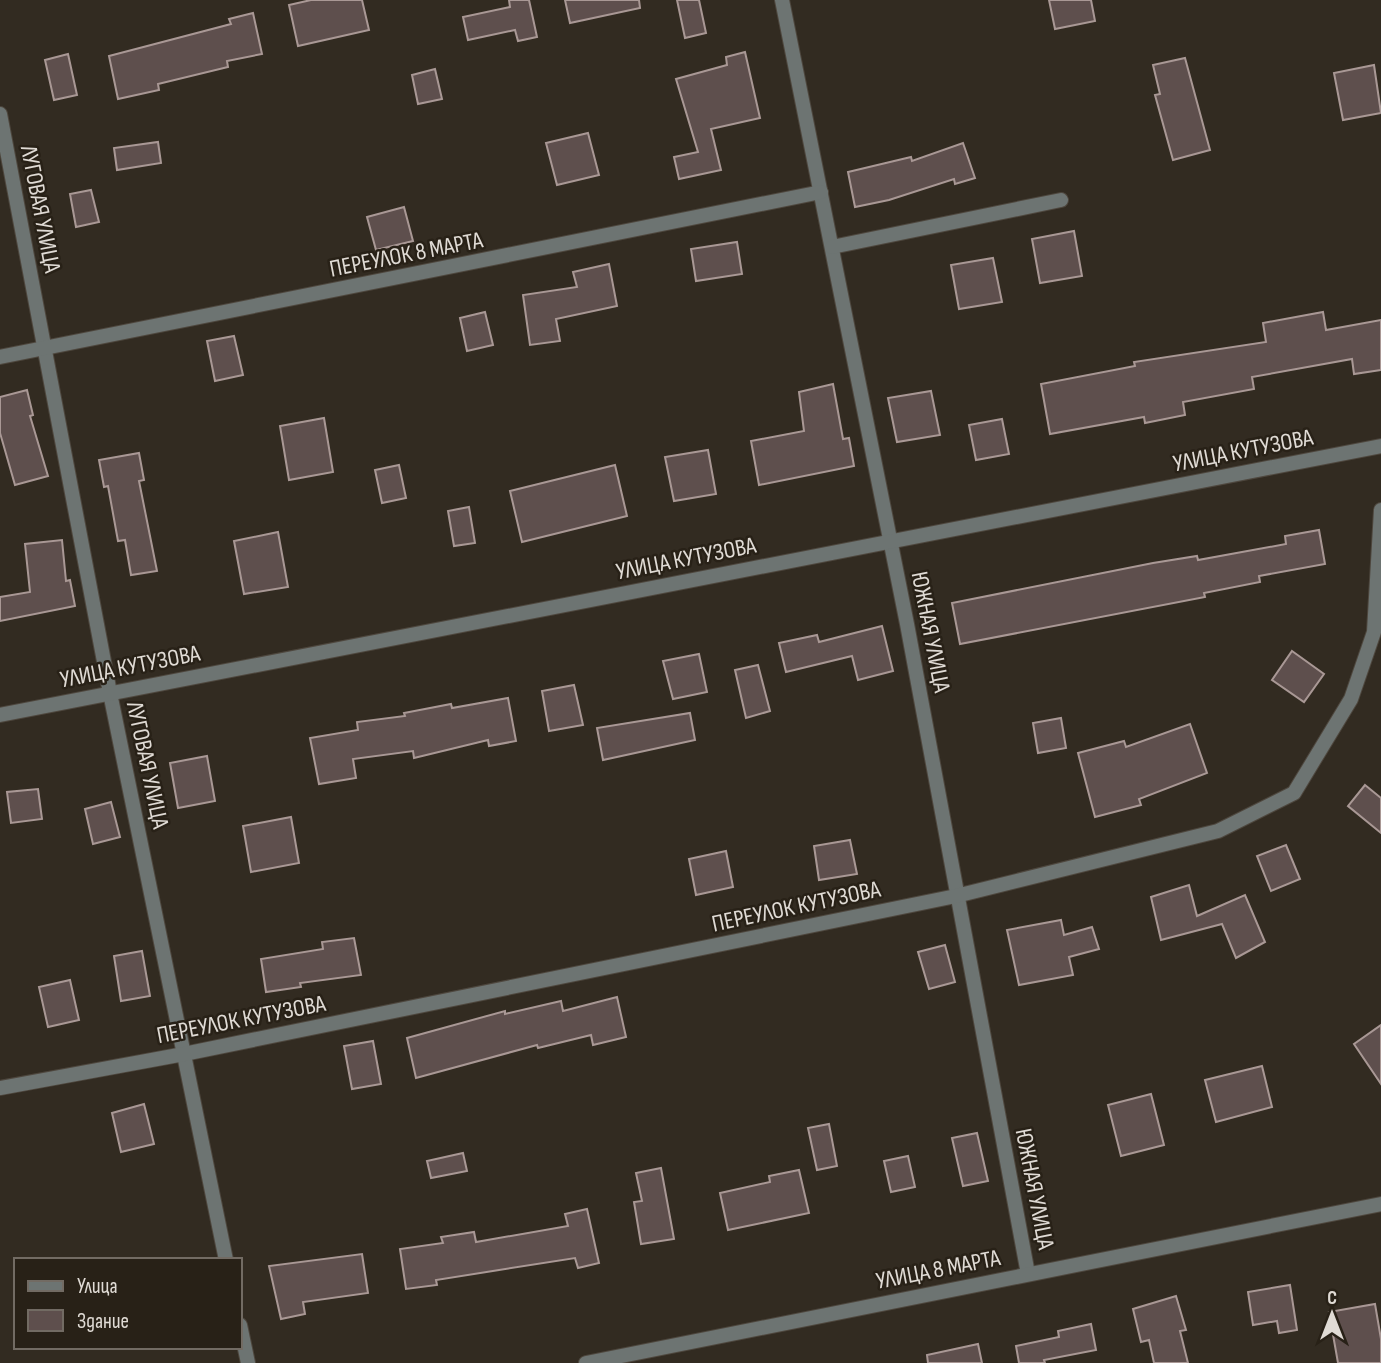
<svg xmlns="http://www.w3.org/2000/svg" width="1381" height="1363" font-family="'Sofia Sans Condensed',sans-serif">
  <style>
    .building { fill: #5e4f4d; stroke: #a99895; stroke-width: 2 }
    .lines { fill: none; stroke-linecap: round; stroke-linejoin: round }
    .street-casing { stroke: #4e473e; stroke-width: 16 }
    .street { stroke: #6d7472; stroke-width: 14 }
    .labels { text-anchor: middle; stroke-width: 5; stroke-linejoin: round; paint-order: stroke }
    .street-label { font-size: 24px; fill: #e0dbd5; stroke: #282117 }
  </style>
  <rect width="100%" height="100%" fill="#322b21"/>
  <g class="building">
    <polygon points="311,0 362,0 369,30 298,46 289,5"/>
    <polygon points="509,0 529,0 537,37 518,41 515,30 468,40 463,17 510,7"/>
    <polygon points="565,0 639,0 640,8 570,23"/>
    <polygon points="677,0 699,0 706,33 685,38"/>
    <polygon points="1049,0 1091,0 1095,21 1055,29"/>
    <polygon points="253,13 262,54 227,61 228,67 158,84 159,90 118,99 109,56 231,24 229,19"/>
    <polygon points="745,52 760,118 711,129 721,170 679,179 674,157 698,152 676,79 727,65 726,57"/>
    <polygon points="68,54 77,95 54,100 45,60"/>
    <polygon points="1185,58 1210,150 1173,160 1155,95 1160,94 1153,65"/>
    <polygon points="1374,65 1381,113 1343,120 1334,73"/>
    <polygon points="435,69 442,99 418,104 412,75"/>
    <polygon points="588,133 599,175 557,185 546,143"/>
    <polygon points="158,142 161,163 117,170 114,148"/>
    <polygon points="963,143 975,178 955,184 954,179 889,200 855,207 848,172 911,157 912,161"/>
    <polygon points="91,190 99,222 76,227 70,194"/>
    <polygon points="404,207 413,241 376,250 367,217"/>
    <polygon points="1074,231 1082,276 1040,283 1032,239"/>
    <polygon points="737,242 742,274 696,281 691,249"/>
    <polygon points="993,258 1002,302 959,309 951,265"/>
    <polygon points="609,264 617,306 556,319 560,341 530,345 523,295 577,287 573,272"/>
    <polygon points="485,312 493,345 467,351 460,318"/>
    <polygon points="1323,312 1326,330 1381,320 1381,370 1354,374 1352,359 1252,377 1254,389 1183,402 1185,415 1145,423 1144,417 1050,434 1041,384 1135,366 1134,362 1266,342 1263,323"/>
    <polygon points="234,336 243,375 215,381 207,341"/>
    <polygon points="833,384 843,439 849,438 854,466 759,485 751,441 804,431 799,392"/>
    <polygon points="27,390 33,415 30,416 48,476 15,485 0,433 0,397"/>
    <polygon points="931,391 940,435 897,442 888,398"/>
    <polygon points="324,418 333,472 289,480 280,426"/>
    <polygon points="1002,419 1009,454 976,460 969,425"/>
    <polygon points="708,450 716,494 674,501 665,457"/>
    <polygon points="139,453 144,480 139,481 157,571 131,575 125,540 118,541 108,486 104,487 99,460"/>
    <polygon points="399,465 406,498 382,503 375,470"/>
    <polygon points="615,465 627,516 522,542 510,491"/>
    <polygon points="469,507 475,543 454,546 448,511"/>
    <polygon points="1319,530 1325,564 1259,576 1260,582 1204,593 1205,597 960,644 952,603 1153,563 1197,556 1198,560 1286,544 1285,536"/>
    <polygon points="278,532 288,587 244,594 234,541"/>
    <polygon points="62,540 66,581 70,580 75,606 0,621 0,597 30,592 25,544"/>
    <polygon points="882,626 893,671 858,680 852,656 786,672 779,643 817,635 819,642"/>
    <polygon points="1292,651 1324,674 1304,702 1272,680"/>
    <polygon points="699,654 707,692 673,699 663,661"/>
    <polygon points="758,665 770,711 746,718 735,670"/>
    <polygon points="574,685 583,725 549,731 542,691"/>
    <polygon points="508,698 516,741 489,746 488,740 414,758 413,751 353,759 356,778 319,784 310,738 358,730 357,722 405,716 404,713 451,704 452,708"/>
    <polygon points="690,713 695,740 603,760 597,728"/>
    <polygon points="1061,718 1066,748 1038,753 1033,723"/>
    <polygon points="1190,724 1207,773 1139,799 1141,805 1095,817 1078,753 1124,741 1126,747"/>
    <polygon points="207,756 215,801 178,808 170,763"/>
    <polygon points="1365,785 1381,798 1381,833 1348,806"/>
    <polygon points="38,789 42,819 11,823 7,792"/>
    <polygon points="111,802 120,837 93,844 85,809"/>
    <polygon points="291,817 299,863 251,872 243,826"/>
    <polygon points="850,840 857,874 819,880 814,846"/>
    <polygon points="1286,845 1300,879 1271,891 1257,856"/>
    <polygon points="726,851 733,887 696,895 689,859"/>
    <polygon points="1189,885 1197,916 1245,895 1265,942 1236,958 1222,924 1161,940 1151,897"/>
    <polygon points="1061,920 1064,935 1092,927 1099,949 1069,957 1073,975 1019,985 1007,930"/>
    <polygon points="354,938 361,975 300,983 301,987 266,992 261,959 323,949 322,942"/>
    <polygon points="945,945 955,982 929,989 918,952"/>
    <polygon points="142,951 150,996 121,1001 114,956"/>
    <polygon points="70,980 79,1020 48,1027 39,987"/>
    <polygon points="617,997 626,1037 593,1045 591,1035 538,1048 537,1045 416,1078 407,1038 505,1011 505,1014 561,1001 563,1011"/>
    <polygon points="1381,1025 1381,1084 1354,1044"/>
    <polygon points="373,1041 381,1084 352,1089 344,1046"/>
    <polygon points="1262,1066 1272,1107 1216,1122 1205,1080"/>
    <polygon points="1151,1094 1164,1145 1121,1156 1108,1105"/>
    <polygon points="144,1104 154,1144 121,1152 112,1113"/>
    <polygon points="829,1124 837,1166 817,1170 808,1128"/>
    <polygon points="977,1133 988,1181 963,1186 952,1138"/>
    <polygon points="463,1153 467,1171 431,1178 427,1161"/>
    <polygon points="908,1156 915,1187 891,1192 884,1161"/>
    <polygon points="661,1168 674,1239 641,1244 634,1202 642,1201 636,1173"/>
    <polygon points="799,1170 809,1213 728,1230 720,1193 770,1182 769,1176"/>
    <polygon points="587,1209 599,1263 578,1268 575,1258 436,1280 437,1285 406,1289 400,1249 443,1243 441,1237 474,1232 476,1242 568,1226 565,1214"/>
    <polygon points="362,1254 368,1293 303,1302 305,1314 281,1319 269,1266"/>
    <polygon points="1290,1285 1297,1330 1279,1333 1277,1321 1253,1325 1248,1292"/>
    <polygon points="1176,1296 1186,1330 1180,1331 1188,1363 1154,1363 1149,1340 1141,1342 1133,1309"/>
    <polygon points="1375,1304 1381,1339 1381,1363 1338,1363 1329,1312"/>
    <polygon points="1091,1324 1096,1350 1044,1360 1045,1363 1019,1363 1016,1346 1059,1337 1058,1331"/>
    <polygon points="978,1344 982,1363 928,1363 927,1355"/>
  </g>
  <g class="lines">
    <g class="street-casing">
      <g id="street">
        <polyline points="782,0 907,624 1028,1274"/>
        <polyline points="0,114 110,693 226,1260"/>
        <polyline points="832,247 1061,200"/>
        <polyline points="0,357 821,192"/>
        <polyline points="0,715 1381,446"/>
        <polyline points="0,1088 184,1054 956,896 1218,831 1294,793 1351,699 1374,632 1381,510"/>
        <polyline points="240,1325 248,1363"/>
        <polyline points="586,1363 1381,1204"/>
      </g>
    </g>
    <use href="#street" class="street"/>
  </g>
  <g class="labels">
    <g class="street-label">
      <text transform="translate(41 209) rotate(79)" y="8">ЛУГОВАЯ УЛИЦА</text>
      <text transform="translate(406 254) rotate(-11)" y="8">ПЕРЕУЛОК 8 МАРТА</text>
      <text transform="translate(1243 450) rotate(-11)" y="8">УЛИЦА КУТУЗОВА</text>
      <text transform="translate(686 558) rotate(-11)" y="8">УЛИЦА КУТУЗОВА</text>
      <text transform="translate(931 632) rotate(79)" y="8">ЮЖНАЯ УЛИЦА</text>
      <text transform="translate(130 666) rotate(-11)" y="8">УЛИЦА КУТУЗОВА</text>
      <text transform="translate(148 765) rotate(78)" y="8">ЛУГОВАЯ УЛИЦА</text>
      <text transform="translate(796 906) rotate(-12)" y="8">ПЕРЕУЛОК КУТУЗОВА</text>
      <text transform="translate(241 1019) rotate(-11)" y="8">ПЕРЕУЛОК КУТУЗОВА</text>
      <text transform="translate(1035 1189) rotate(79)" y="8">ЮЖНАЯ УЛИЦА</text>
      <text transform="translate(938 1269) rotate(-11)" y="8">УЛИЦА 8 МАРТА</text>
    </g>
  </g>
  <rect x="14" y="1258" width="228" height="91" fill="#282117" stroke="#726b63" stroke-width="2"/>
  <rect x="28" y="1281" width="35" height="10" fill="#6d7472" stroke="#726b63" stroke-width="2"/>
  <text x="77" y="1293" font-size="21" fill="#e0dbd5">Улица</text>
  <rect x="28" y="1310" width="35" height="21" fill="#5e4f4d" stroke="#726b63" stroke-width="2"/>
  <text x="77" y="1328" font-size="21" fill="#e0dbd5">Здание</text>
  <g transform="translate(1332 1314)" stroke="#282117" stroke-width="5" paint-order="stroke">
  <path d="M0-5L12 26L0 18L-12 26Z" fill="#e0dbd5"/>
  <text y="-10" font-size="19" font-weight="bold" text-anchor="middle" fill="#e0dbd5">С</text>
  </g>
</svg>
